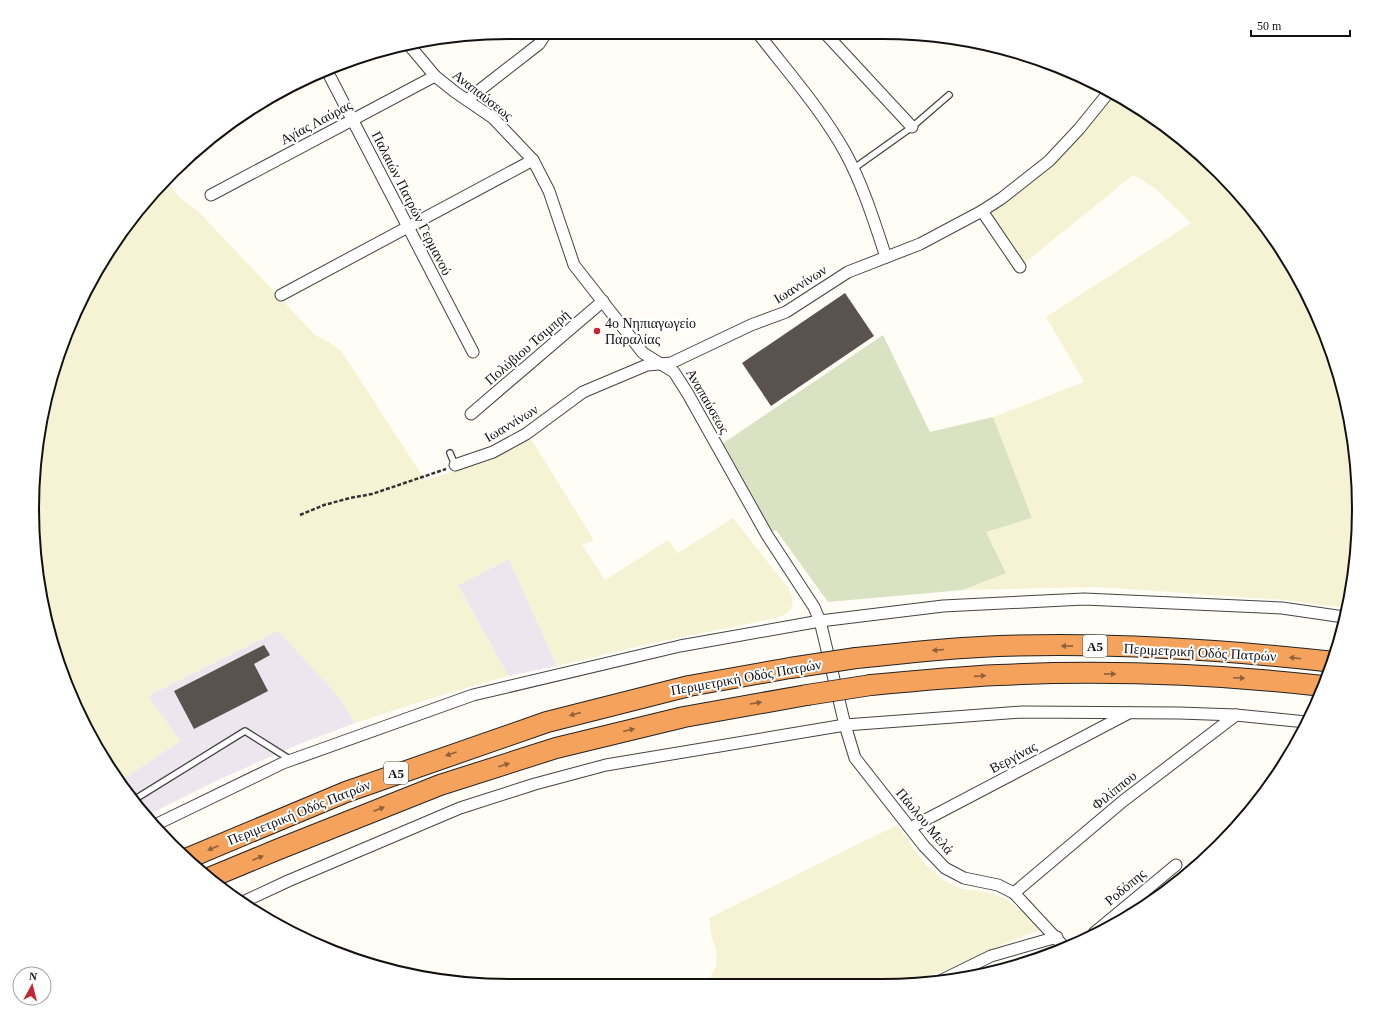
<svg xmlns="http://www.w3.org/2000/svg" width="1391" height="1018" font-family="'Times New Roman',serif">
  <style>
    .industrial { fill: #eee6ef }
    .farmland { fill: #f6f3d4 }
    .cemetery { fill: #d9e3c4 }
    .building { fill: #5a524d }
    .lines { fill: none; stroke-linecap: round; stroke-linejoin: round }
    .lane-casing { stroke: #444; stroke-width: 8 }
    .street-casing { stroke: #444; stroke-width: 13 }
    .highway-casing { stroke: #222; stroke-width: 22 }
    .path { stroke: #333; stroke-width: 2.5; stroke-dasharray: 4 2; stroke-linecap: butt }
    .lane { stroke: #fff; stroke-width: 5.5 }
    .street { stroke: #fff; stroke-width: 11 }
    .highway { stroke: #f5a25d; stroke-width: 20 }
    .highway-bridge-casing { stroke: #222; stroke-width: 22; stroke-linecap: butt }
    .highway-bridge { stroke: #f5a25d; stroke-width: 20 }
    .oneway { fill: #8e613b }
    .poi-dot { fill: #c4262e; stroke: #fff; stroke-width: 1.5 }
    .labels { text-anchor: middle; stroke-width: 4; stroke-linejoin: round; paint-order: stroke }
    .shield { fill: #fff; stroke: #585858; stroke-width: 1 }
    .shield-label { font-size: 13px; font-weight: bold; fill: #111 }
    .street-label { font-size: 14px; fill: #111; stroke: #fff }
    .poi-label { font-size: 14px; fill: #111; stroke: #fff; text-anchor: start }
    .rim { fill: none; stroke: #111; stroke-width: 2 }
  </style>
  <rect width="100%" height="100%" fill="#fffdf5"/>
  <g class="industrial">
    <polygon points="509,559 557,666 508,676 458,585"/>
    <polygon points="278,630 340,697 355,723 297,745 216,781 146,816 131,800 120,781 180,741 148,696"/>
  </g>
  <g class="farmland">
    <polygon points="1110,92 1147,112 1197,151 1260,218 1310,298 1343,385 1358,478 1355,571 1346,608 1284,600 1098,587 963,590 1006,573 986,532 1032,518 993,417 1084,382 1046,317 1191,223 1156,189 1133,175 1016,270 986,211 1025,186"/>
    <polygon points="166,181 180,198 199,212 315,335 329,342 342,352 425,480 486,462 531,439 594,540 582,545 605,580 668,540 678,553 733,518 789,589 793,600 791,609 786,614 777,618 648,644 557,666 509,559 458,585 508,676 429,699 355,723 339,697 278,631 148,696 180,741 120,781 68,691 36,571 32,509 41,416 81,298 150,195"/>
    <polygon points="897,825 925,864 942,879 962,889 987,892 1006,899 1025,914 1041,930 1015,939 947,970 906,982 703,983 710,979 716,966 717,952 712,938 709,918"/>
  </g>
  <polygon class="cemetery" points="883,335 930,432 993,417 1032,518 986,532 1006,573 963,590 828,602 776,530 772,532 722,444"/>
  <g class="building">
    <polygon points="845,293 874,336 771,406 742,363"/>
    <polygon points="264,645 270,655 254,664 268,691 194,729 174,691"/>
  </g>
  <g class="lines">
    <g class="lane-casing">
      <g id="lane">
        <polyline points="853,169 912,127 949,95"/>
        <polyline points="450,453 455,465"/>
        <polyline points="132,801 245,731 291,760"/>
      </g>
    </g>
    <g class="street-casing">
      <g id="street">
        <path d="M757 32C787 71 821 109 845 152 863 185 874 221 886 257"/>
        <polyline points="824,32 912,127"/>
        <polyline points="409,45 435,76 455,92 493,118 533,160 549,191 574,265 643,353 674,372 688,394 767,535 814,607 820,621 845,725 855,758 924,846 945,868 964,878 998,885 1014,893 1066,949"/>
        <polyline points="326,69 473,352"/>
        <polyline points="467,100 539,44 543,38 541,32"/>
        <polyline points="211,195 435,76"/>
        <polyline points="982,211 1020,267"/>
        <polyline points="281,295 533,160"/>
        <polyline points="471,414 603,301"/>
        <polyline points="455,465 493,452 526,434 583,392 647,365 671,363 751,325 786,312 848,272 920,244 982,211 1002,198 1049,161 1079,129 1109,92"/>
        <polyline points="155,825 283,763 473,695 680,646 820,621 943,606 1084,599 1282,608 1344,617"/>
        <polyline points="910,828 1129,713"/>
        <polyline points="1014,893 1123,801 1236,715"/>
        <polyline points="243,902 288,881 460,808 535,784 606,765 845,725 1022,712 1179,713 1236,715 1306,722"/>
        <polyline points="1094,933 1176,865"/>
        <polyline points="938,982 991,956 1057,937"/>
      </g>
    </g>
    <g class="highway-casing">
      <g id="highway">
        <path d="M856 658C897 654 938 649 980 647 1097 641 1217 649 1334 662"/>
        <path d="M871 685C913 681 956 677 998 675 1106 670 1216 674 1323 686"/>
        <polyline points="186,859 346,792 547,722 689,686 790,668"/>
        <polyline points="209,878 279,849 440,785 556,748 684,717 807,695"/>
      </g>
    </g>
    <polyline class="path" points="300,515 324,505 350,498 372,494 446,469"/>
    <use href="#lane" class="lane"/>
    <use href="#street" class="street"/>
    <use href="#highway" class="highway"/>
    <g class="highway-bridge-casing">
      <g id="highway-bridge">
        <polyline points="790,668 856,658"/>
        <polyline points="807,695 871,685"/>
      </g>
    </g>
    <use href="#highway-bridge" class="highway-bridge"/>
  </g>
  <defs><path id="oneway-solid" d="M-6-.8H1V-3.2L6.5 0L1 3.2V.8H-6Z"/></defs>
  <g class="oneway">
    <use href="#oneway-solid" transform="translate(1067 646) rotate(-179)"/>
    <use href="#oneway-solid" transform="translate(938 650) rotate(175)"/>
    <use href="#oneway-solid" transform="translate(1295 658) rotate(-173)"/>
    <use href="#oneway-solid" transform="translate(1110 674) rotate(1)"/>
    <use href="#oneway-solid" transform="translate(980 676) rotate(-4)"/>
    <use href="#oneway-solid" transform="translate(1239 678) rotate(3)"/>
    <use href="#oneway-solid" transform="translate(756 703) rotate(-9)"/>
    <use href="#oneway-solid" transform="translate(575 714) rotate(165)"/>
    <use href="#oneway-solid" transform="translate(629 730) rotate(-14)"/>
    <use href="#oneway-solid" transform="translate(451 754) rotate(161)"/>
    <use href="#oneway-solid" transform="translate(504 765) rotate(-18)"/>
    <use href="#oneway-solid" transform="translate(379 809) rotate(-21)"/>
    <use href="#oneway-solid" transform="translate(213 848) rotate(157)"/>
    <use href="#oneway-solid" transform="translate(258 858) rotate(-23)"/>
  </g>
  <circle class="poi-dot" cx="597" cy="331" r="4"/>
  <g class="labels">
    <g class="shield">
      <rect x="1083" y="635" width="24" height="22" rx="3"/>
      <rect x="384" y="762" width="24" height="22" rx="3"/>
    </g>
    <g class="shield-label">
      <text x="1095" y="651">Α5</text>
      <text x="396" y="778">Α5</text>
    </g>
    <g class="street-label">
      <text transform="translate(483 95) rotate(38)" y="5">Αναπαύσεως</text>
      <text transform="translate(316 122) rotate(-28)" y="5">Αγίας Λαύρας</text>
      <text transform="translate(412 203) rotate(63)" y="5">Παλαιών Πατρών Γερμανού</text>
      <text transform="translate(800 284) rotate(-32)" y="5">Ιωαννίνων</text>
      <text transform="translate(527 347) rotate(-41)" y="5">Πολύβιου Τσιμπρή</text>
      <text transform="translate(708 401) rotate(60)" y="5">Αναπαύσεως</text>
      <text transform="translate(511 423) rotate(-31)" y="5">Ιωαννίνων</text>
      <text transform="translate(1200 652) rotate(3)" y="5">Περιμετρική Οδός Πατρών</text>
      <text transform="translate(746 677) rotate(-10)" y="5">Περιμετρική Οδός Πατρών</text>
      <text transform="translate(1013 757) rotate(-28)" y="5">Βεργίνας</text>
      <text transform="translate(1114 790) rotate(-39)" y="5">Φιλίππου</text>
      <text transform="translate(299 812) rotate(-22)" y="5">Περιμετρική Οδός Πατρών</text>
      <text transform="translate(925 821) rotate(50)" y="5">Πάυλου Μελά</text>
      <text transform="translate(1125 887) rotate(-40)" y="5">Ροδόπης</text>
    </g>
    <g class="poi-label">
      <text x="605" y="328">4o Νηπιαγωγείο<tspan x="605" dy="16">Παραλίας</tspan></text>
    </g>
  </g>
  <path d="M0 0H1391V1018H0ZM509 39H882A470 470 0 0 1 1352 509V509A470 470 0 0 1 882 979H509A470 470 0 0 1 39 509V509A470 470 0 0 1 509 39Z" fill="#fff" fill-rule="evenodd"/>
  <path class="rim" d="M509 39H882A470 470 0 0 1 1352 509V509A470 470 0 0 1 882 979H509A470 470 0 0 1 39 509V509A470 470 0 0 1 509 39Z"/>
  <g transform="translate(32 986) rotate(7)"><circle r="19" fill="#ffffff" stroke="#a0a0a0"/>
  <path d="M0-3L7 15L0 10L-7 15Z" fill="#c4262e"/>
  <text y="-6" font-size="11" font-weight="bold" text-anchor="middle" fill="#111111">N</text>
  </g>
  <path d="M1251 30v6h99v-6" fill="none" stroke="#111111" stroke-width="2"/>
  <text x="1257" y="30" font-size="12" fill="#111111" stroke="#ffffff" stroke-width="3" paint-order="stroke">50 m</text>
</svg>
